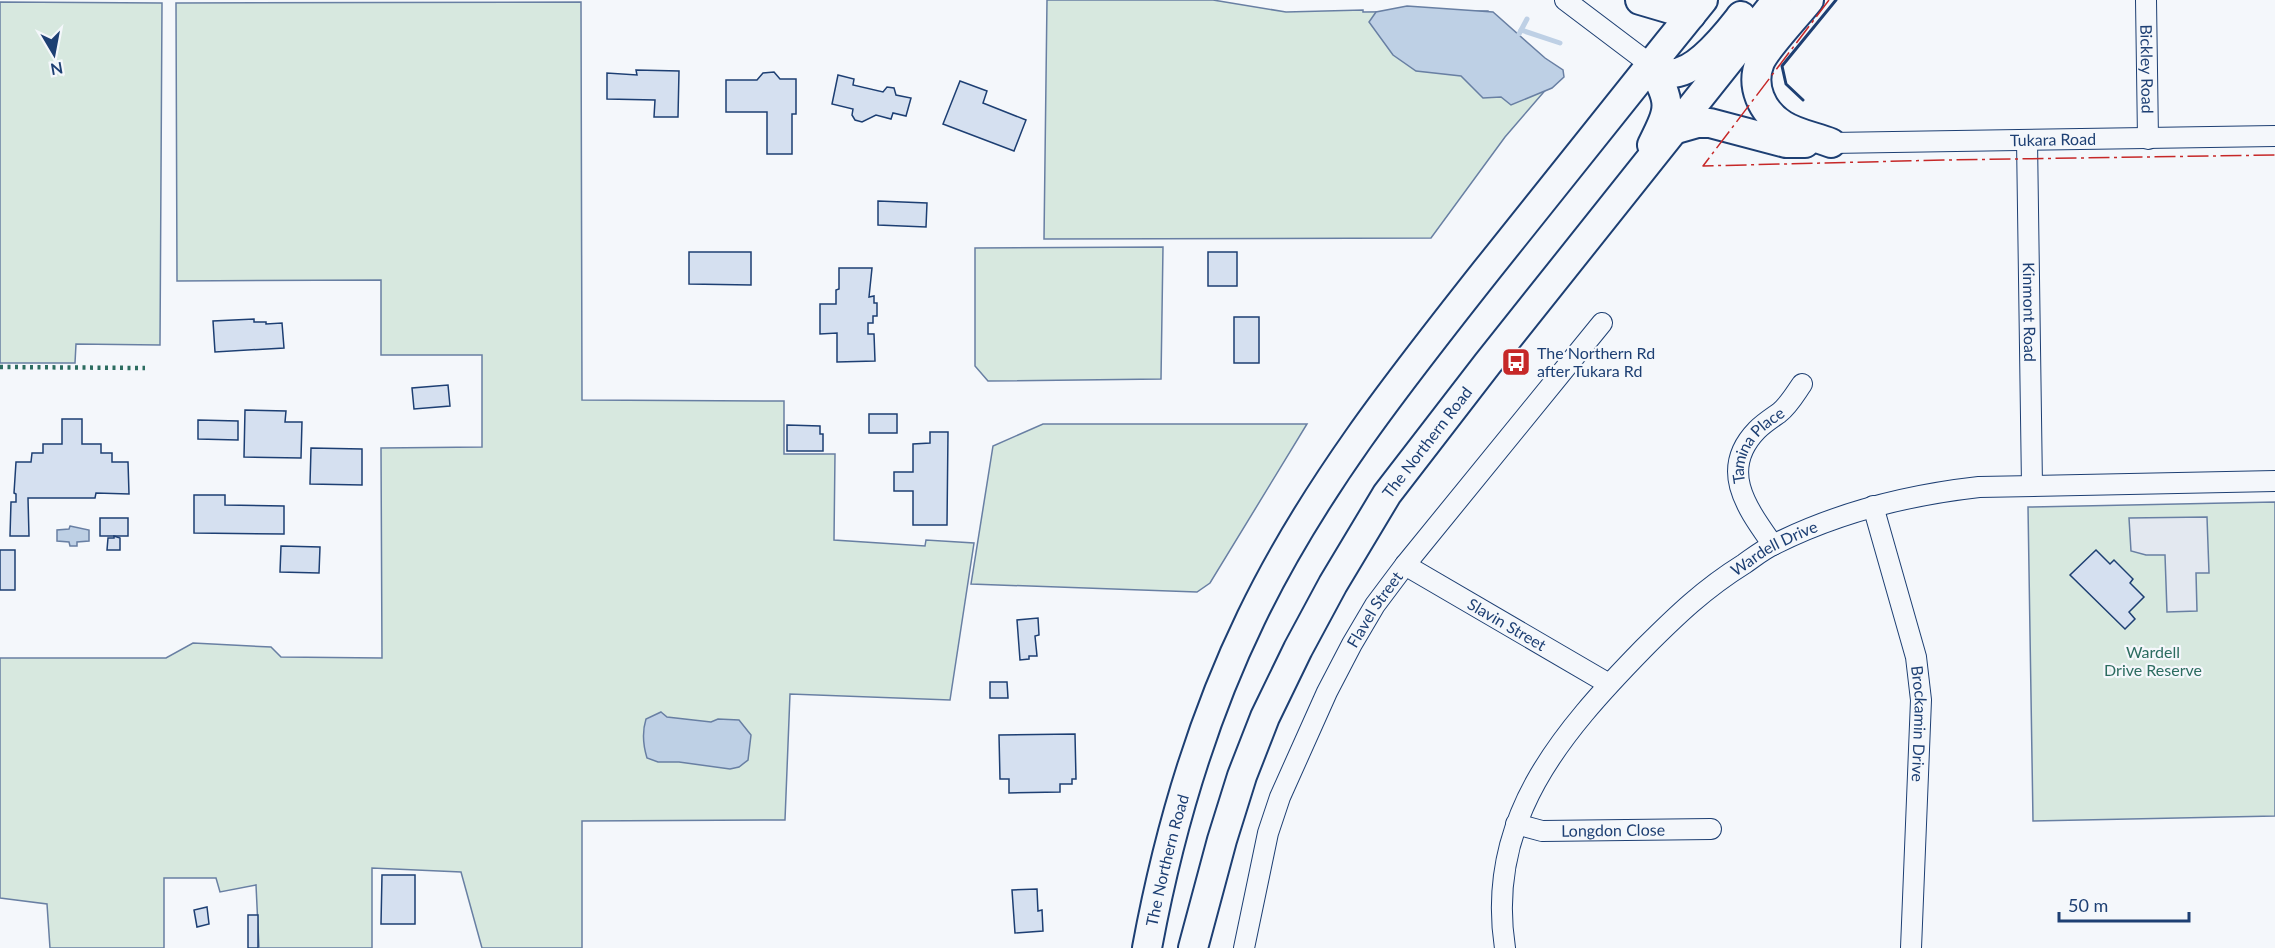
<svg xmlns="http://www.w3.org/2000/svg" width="2275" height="948" font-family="Lato,sans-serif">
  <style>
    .green { fill: #d7e8df; stroke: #687fa3; stroke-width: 1.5 }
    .parking { fill: #e3e8f0; stroke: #687fa3; stroke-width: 1.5 }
    .water { fill: #bed0e5; stroke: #687fa3; stroke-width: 1.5 }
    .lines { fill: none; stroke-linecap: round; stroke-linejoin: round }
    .stream { stroke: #bed0e5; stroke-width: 5 }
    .building { fill: #d5e0f0; stroke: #1d3f73; stroke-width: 1.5 }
    .minor-casing { stroke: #1d3f73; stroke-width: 22 }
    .highway-casing { stroke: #1d3f73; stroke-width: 32 }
    .minor { stroke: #f4f7fb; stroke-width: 20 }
    .highway { stroke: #f4f7fb; stroke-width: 28 }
    .hedge { stroke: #2c6c60; stroke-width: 4.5; stroke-dasharray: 3 4.5; stroke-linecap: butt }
    .wall { stroke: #1d3f73; stroke-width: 3 }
    .power { stroke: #c62828; stroke-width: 1.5; stroke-dasharray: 21 4.5 3 4.5; stroke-linecap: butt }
    .labels { text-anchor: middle; stroke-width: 4.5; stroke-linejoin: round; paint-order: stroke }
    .street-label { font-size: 16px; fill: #1d3f73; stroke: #f4f7fb }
    .poi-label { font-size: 16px; fill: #1d3f73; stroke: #f4f7fb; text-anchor: start }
    .park-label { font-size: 16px; fill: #2c6c60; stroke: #f4f7fb }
  </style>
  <rect width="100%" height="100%" fill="#f4f7fb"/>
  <g class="green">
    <polygon points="1047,0 1213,0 1286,12 1363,10 1363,12 1488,11 1561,72 1505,137 1431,238 1044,239"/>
    <polygon points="0,2 162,3 160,345 76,344 75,363 0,363"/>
    <polygon points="581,2 582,400 784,401 784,454 835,454 834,540 925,546 926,540 974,543 950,700 790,694 785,820 582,821 582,948 482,948 461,872 372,868 372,948 259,948 256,885 220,892 216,878 164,878 164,948 50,948 47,904 0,898 0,658 166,658 193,643 271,647 281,657 382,658 381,448 482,447 482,355 381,355 381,280 177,281 176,3"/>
    <polygon points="1163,247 1161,379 988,381 975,366 975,248"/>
    <polygon points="1043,424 1307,424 1210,583 1197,592 971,584 993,446"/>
    <polygon points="2275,502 2275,816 2033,821 2028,507"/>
  </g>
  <polygon class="parking" points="2207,517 2209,573 2196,573 2197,611 2167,612 2165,555 2146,555 2131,551 2129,518"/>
  <g class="water">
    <polygon points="1407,6 1493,12 1545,58 1563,70 1564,77 1552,88 1511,105 1501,97 1483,98 1461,76 1416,71 1393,55 1369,22 1376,12"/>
    <polygon points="70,526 89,530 89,541 77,542 77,546 70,546 69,542 57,541 57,530 69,529"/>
    <path d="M661 712 667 717 711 722 718 719 739 720 751 735 748 760 739 767 730 769 679 762H658L647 758C643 745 642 732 646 719Z"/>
  </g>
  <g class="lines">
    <g class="stream">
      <polyline points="1521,30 1560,43"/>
      <polyline points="1519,34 1527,19"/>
    </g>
  </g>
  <g class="building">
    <polygon points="636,70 679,71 678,117 654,117 655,100 607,99 607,73 637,75"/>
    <polygon points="774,72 780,79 796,79 796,114 792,114 792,154 767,154 767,112 726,112 726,80 757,80 763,73"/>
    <polygon points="838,75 854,79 853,85 883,92 887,87 894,88 896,95 911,98 906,116 893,113 891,119 876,115 862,122 855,120 852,115 853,109 832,104"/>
    <polygon points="960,81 987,91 983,103 1026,120 1014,151 943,124"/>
    <polygon points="878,201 927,203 926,227 878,225"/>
    <polygon points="689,252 751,252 751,285 689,284"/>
    <rect x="1208" y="252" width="29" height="34"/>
    <polygon points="839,268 872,268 869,297 874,296 874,303 877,303 877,316 873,316 873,323 868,323 868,334 874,334 875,361 837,362 837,333 820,334 820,304 836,304 836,290 839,289"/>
    <rect x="1234" y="317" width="25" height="46"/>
    <polygon points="254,319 254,322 266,322 266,324 282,323 284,348 215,352 213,321"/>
    <polygon points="448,385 450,406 414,409 412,388"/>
    <polygon points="245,410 286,411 285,422 302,422 301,458 244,457"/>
    <rect x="869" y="414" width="28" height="19"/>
    <polygon points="62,419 82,419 82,444 101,444 101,453 112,453 112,462 128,462 129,494 96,493 95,498 28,498 29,536 10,536 11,502 16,502 16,494 14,493 16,462 31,462 32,453 43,453 43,444 62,444"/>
    <polygon points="198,420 238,421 238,440 198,439"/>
    <polygon points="787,425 820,426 820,434 823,434 823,451 787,451"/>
    <polygon points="930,432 948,432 947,525 913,525 913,491 894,491 894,472 913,472 913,444 930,443"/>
    <polygon points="311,448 362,449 362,485 310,484"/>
    <polygon points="194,495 225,495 225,505 284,506 284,534 194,533"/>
    <rect x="100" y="518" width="28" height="18"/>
    <polygon points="114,536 120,538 120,550 107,550 108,538 114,538"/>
    <polygon points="281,546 320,547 319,573 280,572"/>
    <rect x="0" y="550" width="15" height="40"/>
    <polygon points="2096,550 2110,564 2114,560 2133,579 2130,583 2144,597 2129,612 2135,619 2125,629 2070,575"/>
    <polygon points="1038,618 1039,635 1035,636 1037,656 1029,656 1029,659 1020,660 1017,620"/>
    <polygon points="990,682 1007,682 1008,698 990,698"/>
    <polygon points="1075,734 1076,779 1072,779 1072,784 1060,784 1060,792 1009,793 1009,779 1000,779 999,735"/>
    <polygon points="382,875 415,875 415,924 381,924"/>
    <polygon points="1037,889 1038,911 1042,910 1043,931 1015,933 1012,890"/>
    <polygon points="207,907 209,924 197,927 194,910"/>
    <rect x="248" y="915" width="10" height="33"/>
  </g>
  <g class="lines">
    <g class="minor-casing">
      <g id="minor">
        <polyline points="1565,0 1651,65"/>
        <path id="s1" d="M2146 0 2148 139"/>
        <path id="s2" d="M2027 140 2032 486"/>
        <path id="s3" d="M1831 143 2275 136"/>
        <path id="s4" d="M1873 506 1916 657 1921 700 1911 948"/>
        <path id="s5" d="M1773 545C1747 508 1718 470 1757 430 1764 423 1772 418 1779 413 1789 405 1795 394 1802 384"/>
        <path id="s6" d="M1405 565 1609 684"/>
        <path id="s7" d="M1516 824 1542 831 1711 829"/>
        <path id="s8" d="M1244 948 1268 833 1280 797 1327 692 1352 644 1375 605 1405 565 1602 323"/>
        <path id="s9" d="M1505 948C1485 820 1561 733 1644 648 1677 615 1704 589 1744 564 1754 557 1764 549 1775 544 1839 512 1908 495 1979 487L2275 481"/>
      </g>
    </g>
    <g class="highway-casing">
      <g id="highway">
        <polyline points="1640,0 1691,15"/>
        <path d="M1809 0C1798 14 1766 48 1760 62 1750 86 1762 112 1783 125 1797 134 1816 137 1831 143"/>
        <path d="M1651 65C1654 67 1659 70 1663 72 1692 81 1726 35 1741 16"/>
        <path d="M1651 65C1671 104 1672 105 1652 145"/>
        <polyline points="1676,129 1697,123 1710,123 1786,143 1805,143"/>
        <path id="s10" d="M1147 948C1168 835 1201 721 1251 618 1312 491 1399 381 1486 271 1558 181 1630 90 1703 0"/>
        <path id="s11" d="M1193 948 1222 840 1242 776 1265 717 1298 649 1333 584 1387 494 1488 363 1777 0"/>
      </g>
    </g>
    <use href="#minor" class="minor"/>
    <use href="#highway" class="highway"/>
    <polyline class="hedge" points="0,367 145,368"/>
    <polyline class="wall" points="1803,100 1786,84 1782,66 1836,0"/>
    <polyline class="power" points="1829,0 1703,166 1944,160 2275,155"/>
  </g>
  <defs>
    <g id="bus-square" transform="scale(1.5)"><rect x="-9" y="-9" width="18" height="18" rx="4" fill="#c62828" stroke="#f4f7fb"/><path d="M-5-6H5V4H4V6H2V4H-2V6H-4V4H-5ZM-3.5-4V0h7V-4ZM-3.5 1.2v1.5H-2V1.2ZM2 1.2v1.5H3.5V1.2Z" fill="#fff"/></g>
  </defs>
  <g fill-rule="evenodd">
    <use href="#bus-square" x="1516" y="362"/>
  </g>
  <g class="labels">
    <g class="street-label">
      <text dy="6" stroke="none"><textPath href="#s1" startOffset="69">Bickley Road</textPath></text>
      <text dy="6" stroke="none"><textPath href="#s3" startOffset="222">Tukara Road</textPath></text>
      <text dy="6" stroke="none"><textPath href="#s2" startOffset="172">Kinmont Road</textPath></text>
      <text dy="6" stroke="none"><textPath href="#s11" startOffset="562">The Northern Road</textPath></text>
      <text dy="6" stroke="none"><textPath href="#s5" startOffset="116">Tamina Place</textPath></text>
      <text dy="6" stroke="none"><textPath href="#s9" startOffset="510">Wardell Drive</textPath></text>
      <text dy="6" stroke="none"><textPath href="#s8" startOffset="366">Flavel Street</textPath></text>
      <text dy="6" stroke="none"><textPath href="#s6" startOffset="118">Slavin Street</textPath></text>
      <text dy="6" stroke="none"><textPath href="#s4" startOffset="224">Brockamin Drive</textPath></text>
      <text dy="6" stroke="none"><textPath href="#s7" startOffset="98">Longdon Close</textPath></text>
      <text dy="6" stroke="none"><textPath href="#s10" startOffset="90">The Northern Road</textPath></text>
    </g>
    <g class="poi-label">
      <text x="1537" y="359">The Northern Rd<tspan x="1537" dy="18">after Tukara Rd</tspan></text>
    </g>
    <g class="park-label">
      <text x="2153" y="658">Wardell<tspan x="2153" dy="18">Drive Reserve</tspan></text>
    </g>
  </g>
  <g transform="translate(54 54) rotate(170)" stroke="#f4f7fb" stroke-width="4.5" paint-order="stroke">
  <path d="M0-4.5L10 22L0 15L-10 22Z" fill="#1d3f73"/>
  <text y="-9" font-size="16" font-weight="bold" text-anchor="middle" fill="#1d3f73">N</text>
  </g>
  <path d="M2059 912v9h130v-9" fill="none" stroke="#1d3f73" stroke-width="3"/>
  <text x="2068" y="912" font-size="18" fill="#1d3f73" stroke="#f4f7fb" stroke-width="4.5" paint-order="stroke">50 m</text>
</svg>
